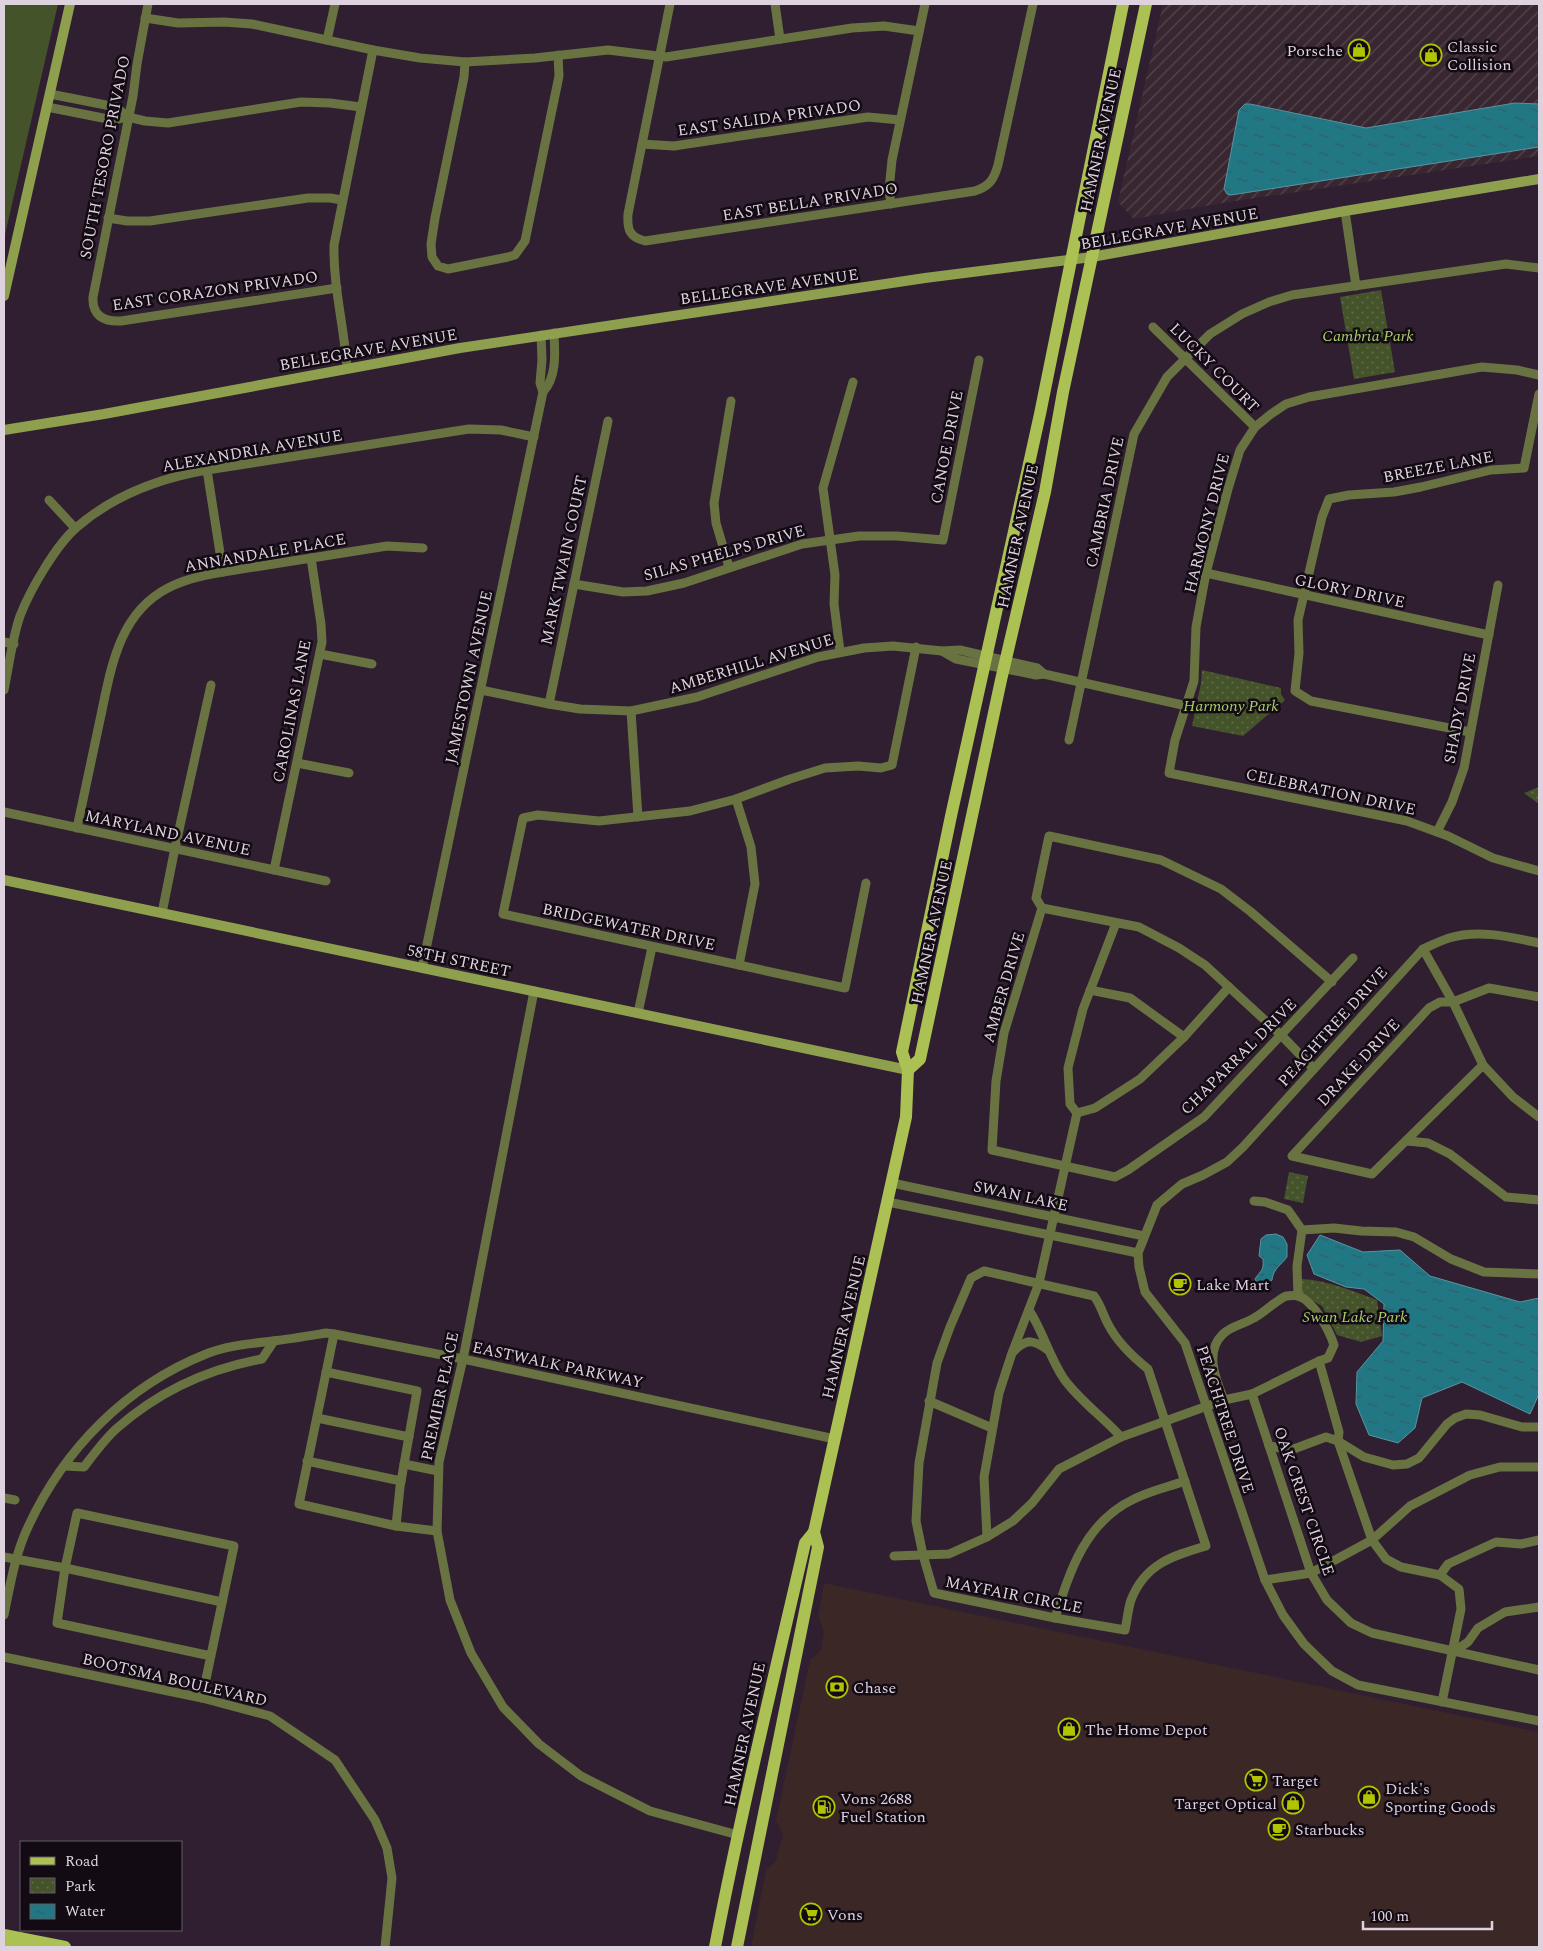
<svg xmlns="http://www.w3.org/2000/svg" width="1543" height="1951" font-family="Spectral,serif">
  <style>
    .commercial { fill: #3b2726 }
    .industrial { fill: url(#industrial-furrows) }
    .grass { fill: #44532a }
    .park { fill: url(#park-dots) }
    .water { fill: url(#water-ripples); stroke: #5a939f }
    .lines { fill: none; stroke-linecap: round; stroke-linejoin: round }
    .street { stroke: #687341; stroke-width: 9 }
    .secondary { stroke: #8e9f4d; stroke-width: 10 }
    .primary { stroke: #abc154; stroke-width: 12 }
    .labels { text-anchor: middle; stroke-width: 5; stroke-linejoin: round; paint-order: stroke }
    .poi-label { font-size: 16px; fill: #ded2de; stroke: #130b14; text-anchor: start }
    .street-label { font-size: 16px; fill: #ded2de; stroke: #130b14 }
    .park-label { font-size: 16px; font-style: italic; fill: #aace6c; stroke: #130b14 }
  </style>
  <defs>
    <pattern id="industrial-furrows" width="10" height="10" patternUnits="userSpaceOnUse" patternTransform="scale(1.25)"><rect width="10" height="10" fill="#382730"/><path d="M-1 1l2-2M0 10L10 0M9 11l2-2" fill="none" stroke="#54454e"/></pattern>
    <pattern id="park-dots" width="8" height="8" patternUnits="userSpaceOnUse" patternTransform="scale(1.25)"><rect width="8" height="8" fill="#44532a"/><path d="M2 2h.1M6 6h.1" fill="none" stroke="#5f6b48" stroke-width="1.8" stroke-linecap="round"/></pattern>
    <pattern id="water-ripples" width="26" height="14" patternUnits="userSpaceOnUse" patternTransform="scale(1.25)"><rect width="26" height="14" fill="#217884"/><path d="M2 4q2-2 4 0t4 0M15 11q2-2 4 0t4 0" fill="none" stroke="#305e67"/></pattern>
  </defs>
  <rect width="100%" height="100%" fill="#301e31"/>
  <polygon class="commercial" points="824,1583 1539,1732 1539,1947 751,1947 766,1870 776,1861 783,1834 776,1821 810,1660 821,1650 824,1632 818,1616"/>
  <polygon class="industrial" points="1163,4 1539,4 1539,156 1222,203 1134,219 1118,202"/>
  <polygon class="grass" points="4,4 58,4 4,239"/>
  <g class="park">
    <polygon points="1381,290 1395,372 1354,379 1340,297"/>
    <polygon points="1202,670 1281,688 1281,694 1285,700 1243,736 1192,726 1201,683"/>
    <polygon points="1539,787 1539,804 1524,793"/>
    <polygon points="1289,1172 1308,1176 1303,1203 1284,1199"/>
    <path d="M1301 1279C1328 1280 1352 1291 1377 1300L1382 1336 1361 1342 1337 1335 1322 1306 1302 1295Z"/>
  </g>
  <g class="water">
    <polygon points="1515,103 1539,104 1539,147 1231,195 1227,194 1224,189 1239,110 1245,104 1250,104 1366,128"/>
    <path d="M1276 1234 1283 1237 1287 1244V1257C1281 1265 1273 1269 1272 1280L1268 1283 1258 1285 1255 1279C1261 1270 1264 1271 1263 1259L1259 1256 1261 1239 1266 1235Z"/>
    <polygon points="1320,1235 1363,1252 1400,1250 1430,1276 1520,1302 1539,1298 1539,1394 1530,1414 1462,1382 1422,1398 1415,1428 1398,1443 1369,1435 1356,1404 1357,1372 1383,1341 1384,1304 1364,1289 1346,1287 1314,1274 1307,1255"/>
  </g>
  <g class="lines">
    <g class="street">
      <path d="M148 4 137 64 133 96 93 297C92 315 103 322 121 321L337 288"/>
      <path d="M670 4 628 214C627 229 629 237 645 241L975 191C990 186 994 179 998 165L1033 4"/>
      <polyline points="775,4 780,39"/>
      <polyline points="145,18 178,23 224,22 252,24 373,50 420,58 465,62 535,58 608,50 666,57 852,28 884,26 919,31"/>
      <polyline points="327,40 335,4"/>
      <polyline points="465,62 464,77 435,218 431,244 432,257 438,266 448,269 508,257 515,255 525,241 559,76 558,55"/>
      <polyline points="47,107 113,120 128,117 116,107 50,94"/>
      <polyline points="128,117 145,121 168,123 301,102 330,103 361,107"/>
      <polyline points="642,144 674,146 868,117 900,120"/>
      <polyline points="891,204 889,190 892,160 925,4"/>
      <polyline points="1345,211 1356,286"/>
      <polyline points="108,218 127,221 150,221 308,198 330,198 342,200"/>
      <polyline points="1153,327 1255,427"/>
      <path d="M347 367C344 327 333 285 334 245L373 50"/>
      <polyline points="1539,375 1517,370 1482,367 1309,397 1286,404 1271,414 1255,427 1240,450 1228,489 1206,573 1196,627 1194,681 1175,740 1169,773 1407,821 1448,836 1493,858 1539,871"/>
      <path d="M543 392C557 377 555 353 554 333"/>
      <polyline points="207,470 223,572"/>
      <polyline points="49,500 75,528"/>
      <polyline points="729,567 716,523 714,503 731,401"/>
      <polyline points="1206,573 1489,635"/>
      <polyline points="574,584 623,592 647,591 684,583 802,544 859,536 897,536 943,540 979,360"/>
      <polyline points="4,642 14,644"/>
      <polyline points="840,651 834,604 835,575 823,488 853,382"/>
      <polyline points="942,651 956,659 1036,675 1044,674 1187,706"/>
      <polyline points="320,654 372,664"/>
      <path d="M4 690C9 666 12 639 20 616 30 590 56 545 77 527 113 496 160 478 207 470L469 429 501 430 534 437"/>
      <polyline points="481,690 549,704 580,709 631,711 697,697 818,657 864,648 893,646 942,651 960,650 1037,668 1044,674"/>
      <polyline points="549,704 608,421"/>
      <polyline points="631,711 638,817"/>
      <polyline points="1470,732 1311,701 1295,691 1299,653 1298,620 1322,517 1329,499 1349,495 1394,492 1421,487 1491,470 1524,468 1539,394"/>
      <polyline points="1069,740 1134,434 1167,377 1210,334 1242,314 1269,302 1292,295 1506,264 1539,268"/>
      <polyline points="297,763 349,773"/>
      <polyline points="736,799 751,847 755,884 739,965"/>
      <polyline points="4,812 326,881"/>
      <path d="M77 828C85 791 93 753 101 715 111 668 119 613 168 588 185 579 204 575 223 572L387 546 423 548"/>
      <polyline points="1437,832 1452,802 1464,768 1498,585"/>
      <polyline points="274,870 322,642 321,624 311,558"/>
      <polyline points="866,883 845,988 503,914 523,818 538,815 599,821 690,811 736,799 790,779 825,768 858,766 881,768 892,765 916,647"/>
      <polyline points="1042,908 1139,927 1179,948 1205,965 1281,1035 1313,1068"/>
      <polyline points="162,913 175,848 211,685"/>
      <path d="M1539 943C1511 937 1478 929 1449 938 1440 941 1432 945 1423 949L1243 1147 1227 1162 1203 1175 1182 1184 1157 1205 1138 1253 1139 1267 1145 1292 1185 1343 1265 1580 1283 1615 1304 1644 1332 1671 1358 1685 1539 1721"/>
      <polyline points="1423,949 1453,1002 1483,1065 1513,1097 1539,1117"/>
      <polyline points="422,968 543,392 540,383 542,360 541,335"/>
      <polyline points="1332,982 1251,912 1221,889 1161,860 1049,836 1036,898 1042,908 1004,1033 996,1081 992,1150 1115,1177 1128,1170 1204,1117 1353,958"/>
      <polyline points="1090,990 1130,998 1184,1037"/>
      <polyline points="534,991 463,1359 439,1462 437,1531 450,1600 471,1653 503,1707 539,1744 581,1776 650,1811 738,1835"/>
      <polyline points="638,1013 652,947"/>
      <polyline points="1483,1065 1372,1174 1292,1156 1429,1008 1440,1002 1453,1002 1489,988 1539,997"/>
      <polyline points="1077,1113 1095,1108 1140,1079 1184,1037 1229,987"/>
      <polyline points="1407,1141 1428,1143 1450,1154 1506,1197 1539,1200"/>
      <polyline points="892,1183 1144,1236"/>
      <polyline points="1254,1201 1265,1202 1288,1210 1302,1230 1297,1266 1298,1296"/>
      <polyline points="888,1202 1138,1253"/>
      <polyline points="1302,1230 1334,1228 1361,1231 1396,1232 1414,1237 1451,1259 1484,1272 1539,1274"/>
      <path d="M984 1271 1094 1296C1101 1305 1103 1315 1108 1324 1117 1342 1133 1357 1148 1369L1206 1546C1172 1556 1145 1564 1131 1600 1128 1609 1127 1621 1125 1630L1055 1618 934 1593 923 1555 916 1521 919 1463 937 1363 950 1327 971 1278Z"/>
      <path d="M1286 1296C1289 1296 1294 1295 1298 1296 1314 1301 1329 1330 1334 1345L1328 1358 1319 1361 1252 1394 1224 1400C1216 1380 1204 1352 1223 1334 1231 1326 1244 1324 1254 1318 1265 1312 1274 1302 1286 1296Z"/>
      <path d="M1029 1310C1043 1331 1049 1357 1064 1379 1080 1401 1103 1417 1121 1437"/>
      <polyline points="334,1334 299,1504 396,1526"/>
      <path d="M1014 1351C1027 1338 1034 1340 1048 1350"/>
      <polyline points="1319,1361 1339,1432 1338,1441 1372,1540 1386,1559 1401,1567 1440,1575 1459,1589 1461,1609 1442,1702"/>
      <polyline points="326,1372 417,1391 400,1487 396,1526 437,1531"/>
      <polyline points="1252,1394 1311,1573 1327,1600 1351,1623 1372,1633 1539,1670"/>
      <polyline points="929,1401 992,1428"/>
      <polyline points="317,1418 409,1437"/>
      <polyline points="1269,1446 1291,1450 1326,1437 1338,1441 1364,1457 1393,1465 1407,1464 1419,1458 1447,1424 1455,1418 1466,1414 1480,1415 1522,1427 1539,1427"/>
      <polyline points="307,1461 401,1481"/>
      <polyline points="404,1464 438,1471"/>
      <path d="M64 1466 84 1467C94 1454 104 1440 116 1429 159 1391 207 1369 262 1359L274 1341"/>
      <polyline points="4,1498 15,1500"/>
      <polyline points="987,1537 984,1477 999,1393 1012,1353 1039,1283 1077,1113 1070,1104 1068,1068 1083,1009 1116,923"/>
      <polyline points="894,1556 949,1554 987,1537 1013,1521 1032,1503 1059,1469 1121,1437 1224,1400"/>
      <polyline points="4,1557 65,1568 222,1602"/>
      <polyline points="1440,1575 1448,1564 1496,1542 1521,1544 1539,1540"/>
      <polyline points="1265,1580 1311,1573 1372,1540 1410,1506 1470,1475 1500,1467 1539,1467"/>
      <path d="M4 1615C10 1586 15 1554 28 1527 64 1449 126 1386 206 1354 228 1345 250 1344 273 1341 291 1339 308 1336 326 1333L334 1334 463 1359 835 1439"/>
      <path d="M1055 1618C1070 1571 1085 1522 1134 1499 1150 1491 1168 1487 1185 1481"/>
      <polyline points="1453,1652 1468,1642 1478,1628 1505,1612 1539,1607"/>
      <polyline points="4,1657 202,1698 270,1716 335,1760 375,1820 387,1848 392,1878 385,1947"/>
      <polyline points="202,1698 234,1546 77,1513 65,1568 57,1623 211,1656"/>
    </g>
    <g class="secondary">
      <polyline points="4,296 70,4"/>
      <polyline points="4,430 104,414 460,348 925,278 1092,257 1345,211 1539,179"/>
      <polyline points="4,880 908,1070"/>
    </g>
    <g class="primary">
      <polyline points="908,1070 920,1059 1001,680 1045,492 1063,392 1146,4"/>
      <polyline points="4,1935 65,1947"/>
      <polyline points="7,1947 29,1941"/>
      <path d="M715 1947C741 1812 774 1677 805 1543L814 1532"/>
      <polyline points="737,1947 818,1547 814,1532 906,1117 908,1070 902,1052 951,816 1040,414 1123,4"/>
    </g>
  </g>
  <defs>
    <g id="shop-ring" transform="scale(1.125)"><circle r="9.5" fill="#130b14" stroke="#b0c500" stroke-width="1.5"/><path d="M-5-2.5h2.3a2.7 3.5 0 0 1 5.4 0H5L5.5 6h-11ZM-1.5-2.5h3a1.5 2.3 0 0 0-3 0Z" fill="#b0c500"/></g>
    <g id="cafe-ring" transform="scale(1.125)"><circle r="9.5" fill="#130b14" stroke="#b0c500" stroke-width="1.5"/><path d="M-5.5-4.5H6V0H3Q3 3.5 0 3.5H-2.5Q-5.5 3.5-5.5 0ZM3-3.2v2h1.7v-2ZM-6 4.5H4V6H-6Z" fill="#b0c500"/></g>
    <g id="bank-ring" transform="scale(1.125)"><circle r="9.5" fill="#130b14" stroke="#b0c500" stroke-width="1.5"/><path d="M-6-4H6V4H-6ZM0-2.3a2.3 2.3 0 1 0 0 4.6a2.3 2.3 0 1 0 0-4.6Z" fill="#b0c500"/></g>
    <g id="supermarket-ring" transform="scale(1.125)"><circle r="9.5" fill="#130b14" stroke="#b0c500" stroke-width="1.5"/><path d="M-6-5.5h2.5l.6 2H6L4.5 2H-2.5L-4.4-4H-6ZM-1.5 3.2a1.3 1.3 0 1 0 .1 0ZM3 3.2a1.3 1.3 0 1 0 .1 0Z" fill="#b0c500"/></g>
    <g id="fuel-ring" transform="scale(1.125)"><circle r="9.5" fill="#130b14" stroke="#b0c500" stroke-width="1.5"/><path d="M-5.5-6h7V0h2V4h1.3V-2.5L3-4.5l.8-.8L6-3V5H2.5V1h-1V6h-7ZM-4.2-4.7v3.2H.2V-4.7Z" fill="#b0c500"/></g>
  </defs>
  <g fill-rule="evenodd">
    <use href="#shop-ring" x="1359" y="50"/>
    <use href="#shop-ring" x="1431" y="55"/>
    <use href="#cafe-ring" x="1180" y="1284"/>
    <use href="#bank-ring" x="837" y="1687"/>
    <use href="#shop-ring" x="1069" y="1729"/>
    <use href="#supermarket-ring" x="1256" y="1780"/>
    <use href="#shop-ring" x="1369" y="1797"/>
    <use href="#shop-ring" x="1293" y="1803"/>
    <use href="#fuel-ring" x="824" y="1807"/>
    <use href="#cafe-ring" x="1279" y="1829"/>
    <use href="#supermarket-ring" x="811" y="1914"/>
  </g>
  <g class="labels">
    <g class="poi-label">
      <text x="1447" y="52">Classic<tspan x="1447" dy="18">Collision</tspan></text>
      <text x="1343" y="56" text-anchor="end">Porsche</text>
      <text x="1196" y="1290">Lake Mart</text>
      <text x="853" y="1693">Chase</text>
      <text x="1085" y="1735">The Home Depot</text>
      <text x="1272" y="1786">Target</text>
      <text x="1385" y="1794">Dick's<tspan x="1385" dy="18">Sporting Goods</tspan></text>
      <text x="840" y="1804">Vons 2688<tspan x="840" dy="18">Fuel Station</tspan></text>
      <text x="1277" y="1809" text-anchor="end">Target Optical</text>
      <text x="1295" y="1835">Starbucks</text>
      <text x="827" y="1920">Vons</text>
    </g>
    <g class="street-label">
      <text transform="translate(769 117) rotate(-8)" y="6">EAST SALIDA PRIVADO</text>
      <text transform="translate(1100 140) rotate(-78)" y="6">HAMNER AVENUE</text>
      <text transform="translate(104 157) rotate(-79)" y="6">SOUTH TESORO PRIVADO</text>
      <text transform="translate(810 201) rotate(-9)" y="6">EAST BELLA PRIVADO</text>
      <text transform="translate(1169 228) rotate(-10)" y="6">BELLEGRAVE AVENUE</text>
      <text transform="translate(769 286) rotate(-8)" y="6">BELLEGRAVE AVENUE</text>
      <text transform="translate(215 290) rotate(-8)" y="6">EAST CORAZON PRIVADO</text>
      <text transform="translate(368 349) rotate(-10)" y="6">BELLEGRAVE AVENUE</text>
      <text transform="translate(1215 367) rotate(45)" y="6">LUCKY COURT</text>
      <text transform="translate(946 447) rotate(-79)" y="6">CANOE DRIVE</text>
      <text transform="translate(252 450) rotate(-10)" y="6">ALEXANDRIA AVENUE</text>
      <text transform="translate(1438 466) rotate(-11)" y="6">BREEZE LANE</text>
      <text transform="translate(1104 502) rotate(-78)" y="6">CAMBRIA DRIVE</text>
      <text transform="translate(1206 523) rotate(-76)" y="6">HARMONY DRIVE</text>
      <text transform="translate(1017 536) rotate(-78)" y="6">HAMNER AVENUE</text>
      <text transform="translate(265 552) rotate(-10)" y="6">ANNANDALE PLACE</text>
      <text transform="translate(724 552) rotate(-16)" y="6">SILAS PHELPS DRIVE</text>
      <text transform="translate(563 560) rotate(-78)" y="6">MARK TWAIN COURT</text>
      <text transform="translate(1350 590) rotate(12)" y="6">GLORY DRIVE</text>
      <text transform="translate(751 663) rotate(-17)" y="6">AMBERHILL AVENUE</text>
      <text transform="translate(468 677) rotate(-78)" y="6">JAMESTOWN AVENUE</text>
      <text transform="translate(1459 708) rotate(-79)" y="6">SHADY DRIVE</text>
      <text transform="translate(291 711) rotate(-79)" y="6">CAROLINAS LANE</text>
      <text transform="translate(1331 791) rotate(12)" y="6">CELEBRATION DRIVE</text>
      <text transform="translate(168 832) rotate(12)" y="6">MARYLAND AVENUE</text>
      <text transform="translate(629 926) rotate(12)" y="6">BRIDGEWATER DRIVE</text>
      <text transform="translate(931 932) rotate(-78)" y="6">HAMNER AVENUE</text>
      <text transform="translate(459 960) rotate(12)" y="6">58TH STREET</text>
      <text transform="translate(1003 987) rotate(-74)" y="6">AMBER DRIVE</text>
      <text transform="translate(1332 1026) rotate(-48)" y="6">PEACHTREE DRIVE</text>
      <text transform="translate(1238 1056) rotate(-45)" y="6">CHAPARRAL DRIVE</text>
      <text transform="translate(1358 1062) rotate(-47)" y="6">DRAKE DRIVE</text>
      <text transform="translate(1021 1195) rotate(12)" y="6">SWAN LAKE</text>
      <text transform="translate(843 1327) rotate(-77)" y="6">HAMNER AVENUE</text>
      <text transform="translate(558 1364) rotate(12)" y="6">EASTWALK PARKWAY</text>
      <text transform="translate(439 1396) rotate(-78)" y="6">PREMIER PLACE</text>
      <text transform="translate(1226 1419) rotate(72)" y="6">PEACHTREE DRIVE</text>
      <text transform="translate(1305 1501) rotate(71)" y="6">OAK CREST CIRCLE</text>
      <text transform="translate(1014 1594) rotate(11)" y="6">MAYFAIR CIRCLE</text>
      <text transform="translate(175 1679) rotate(13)" y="6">BOOTSMA BOULEVARD</text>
      <text transform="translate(744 1734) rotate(-78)" y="6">HAMNER AVENUE</text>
    </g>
    <g class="park-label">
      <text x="1368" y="341">Cambria Park</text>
      <text x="1231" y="711">Harmony Park</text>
      <text x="1355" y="1322">Swan Lake Park</text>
    </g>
  </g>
  <rect width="1543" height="1951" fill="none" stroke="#ded2de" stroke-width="10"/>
  <rect x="20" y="1841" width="162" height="90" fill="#130b14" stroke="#645b65"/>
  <rect x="30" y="1857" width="25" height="8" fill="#abc154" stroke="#645b65"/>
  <text x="65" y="1866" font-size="15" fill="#ded2de">Road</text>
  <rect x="30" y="1878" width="25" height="15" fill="url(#park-dots)" stroke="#645b65"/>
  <text x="65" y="1891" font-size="15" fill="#ded2de">Park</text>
  <rect x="30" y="1904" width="25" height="15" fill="url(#water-ripples)" stroke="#645b65"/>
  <text x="65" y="1916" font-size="15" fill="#ded2de">Water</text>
  <path d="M1363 1921v8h129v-8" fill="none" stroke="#ded2de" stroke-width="2.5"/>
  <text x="1370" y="1921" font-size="15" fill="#ded2de" stroke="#130b14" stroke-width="4" paint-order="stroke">100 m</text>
</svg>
